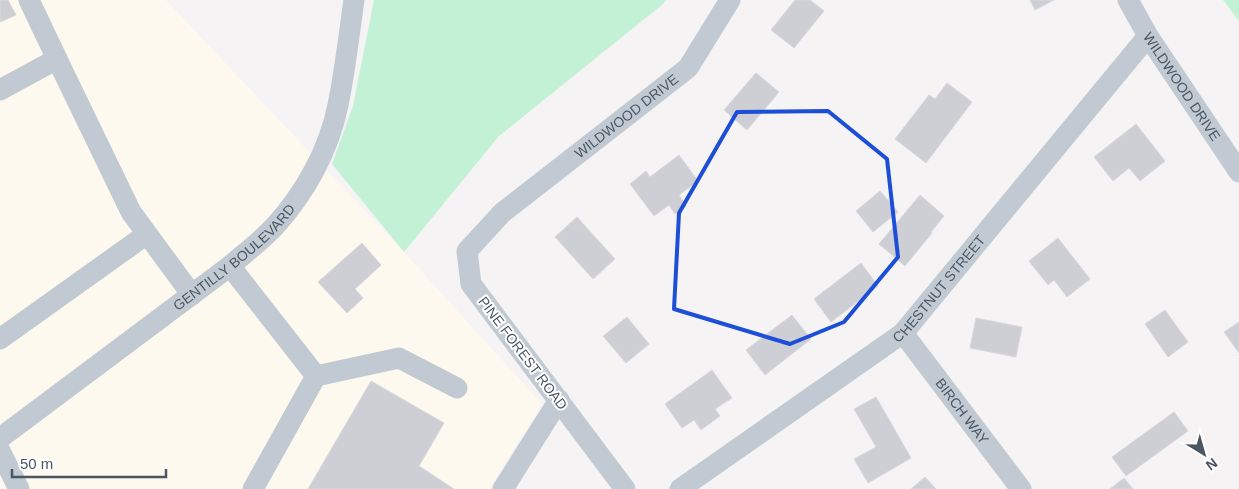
<svg xmlns="http://www.w3.org/2000/svg" width="1239" height="489" font-family="Helvetica,sans-serif">
  <style>
    .commercial { fill: #fdf9ef }
    .green { fill: #c3f1d5 }
    .building { fill: #cdcfd5; stroke: #d7d9de }
    .lines { fill: none; stroke-linecap: round; stroke-linejoin: round }
    .minor { stroke: #c1cad2; stroke-width: 21 }
    .marked { fill: none; stroke: #1d4ed8; stroke-width: 4; stroke-linejoin: round }
    .labels { text-anchor: middle; stroke-width: 4; stroke-linejoin: round; paint-order: stroke }
    .street-label { font-size: 14px; fill: #4a5661; stroke: #fff }
  </style>
  <rect width="100%" height="100%" fill="#f5f3f3"/>
  <polygon class="commercial" points="0,0 166,0 404,252 542,404 489,489 0,489"/>
  <g class="green">
    <polygon points="374,0 666,0 663,4 499,136 404,252 332,164 353,106"/>
    <polygon points="1223,0 1239,0 1239,21"/>
  </g>
  <g class="building">
    <polygon points="0,0 8,0 16,15 0,22"/>
    <polygon points="795,0 810,0 824,11 794,48 771,30"/>
    <polygon points="1030,0 1054,0 1035,10"/>
    <polygon points="756,73 779,92 747,130 724,110"/>
    <polygon points="947,83 972,102 926,163 895,139 929,95 935,99"/>
    <polygon points="1136,124 1165,161 1140,181 1129,168 1113,181 1094,157"/>
    <polygon points="679,155 698,181 679,195 686,206 675,214 669,205 654,216 630,184 646,171 650,177"/>
    <polygon points="880,191 898,212 873,232 856,211"/>
    <polygon points="920,195 944,216 931,232 932,233 905,266 879,244"/>
    <polygon points="577,217 615,259 593,279 555,237"/>
    <polygon points="1058,238 1090,279 1067,297 1054,280 1048,285 1029,261"/>
    <polygon points="362,243 381,265 355,289 363,298 347,313 318,282"/>
    <polygon points="861,263 878,286 831,322 814,299"/>
    <polygon points="1165,310 1188,342 1168,357 1145,324"/>
    <polygon points="792,315 811,339 765,375 746,350"/>
    <polygon points="627,317 649,344 626,363 603,336"/>
    <polygon points="976,318 1022,327 1016,357 970,348"/>
    <polygon points="1239,322 1239,353 1224,332"/>
    <polygon points="712,370 732,398 715,409 720,416 701,430 694,420 682,428 665,404"/>
    <polygon points="371,381 444,423 419,466 454,489 308,489"/>
    <polygon points="876,397 911,458 868,483 854,459 876,447 854,409"/>
    <polygon points="1174,412 1188,431 1126,476 1112,457"/>
    <polygon points="925,477 936,489 911,489"/>
    <polygon points="1124,478 1133,489 1110,489"/>
  </g>
  <g class="lines">
    <g class="minor">
      <polyline points="29,0 57,59"/>
      <path id="s1" d="M1128 0 1148 36 1239 172"/>
      <polyline points="0,90 57,59 131,212 192,295"/>
      <polyline points="230,266 316,376 253,489"/>
      <path id="s2" d="M903 333 1021 489"/>
      <polyline points="0,339 147,234"/>
      <polyline points="316,376 399,358 457,388"/>
      <path id="s3" d="M0 438 230 266C245 253 261 241 275 226 305 193 329 150 338 105 345 71 349 35 354 0"/>
      <polyline points="0,451 19,489"/>
      <polyline points="503,489 559,400"/>
      <path id="s4" d="M625 489 471 284 467 251 502 213 688 68 730 0"/>
      <path id="s5" d="M680 489 903 333 1148 36"/>
    </g>
  </g>
  <path class="marked" d="M828 111 887 159 898 257 844 322 790 344 674 309 679 213 737 112Z"/>
  <g class="labels">
    <g class="street-label">
      <text dy="5" stroke="none"><textPath href="#s1" startOffset="102">WILDWOOD DRIVE</textPath></text>
      <text dy="5" stroke="none"><textPath href="#s4" startOffset="499">WILDWOOD DRIVE</textPath></text>
      <text dy="5" stroke="none"><textPath href="#s3" startOffset="296">GENTILLY BOULEVARD</textPath></text>
      <text dy="5" stroke="none"><textPath href="#s5" startOffset="329">CHESTNUT STREET</textPath></text>
      <text transform="translate(523 353) rotate(53)" y="5">PINE FOREST ROAD</text>
      <text dy="5" stroke="none"><textPath href="#s2" startOffset="98">BIRCH WAY</textPath></text>
    </g>
  </g>
  <g transform="translate(1204 454) rotate(143)" stroke="#ffffff" stroke-width="4" paint-order="stroke">
  <path d="M0-4L9 19L0 12L-9 19Z" fill="#4a5661"/>
  <text y="-8" font-size="14" font-weight="bold" text-anchor="middle" fill="#4a5661">N</text>
  </g>
  <path d="M12 469v8h154v-8" fill="none" stroke="#4a5661" stroke-width="2.5"/>
  <text x="20" y="469" font-size="15" fill="#4a5661" stroke="#ffffff" stroke-width="4" paint-order="stroke">50 m</text>
</svg>
